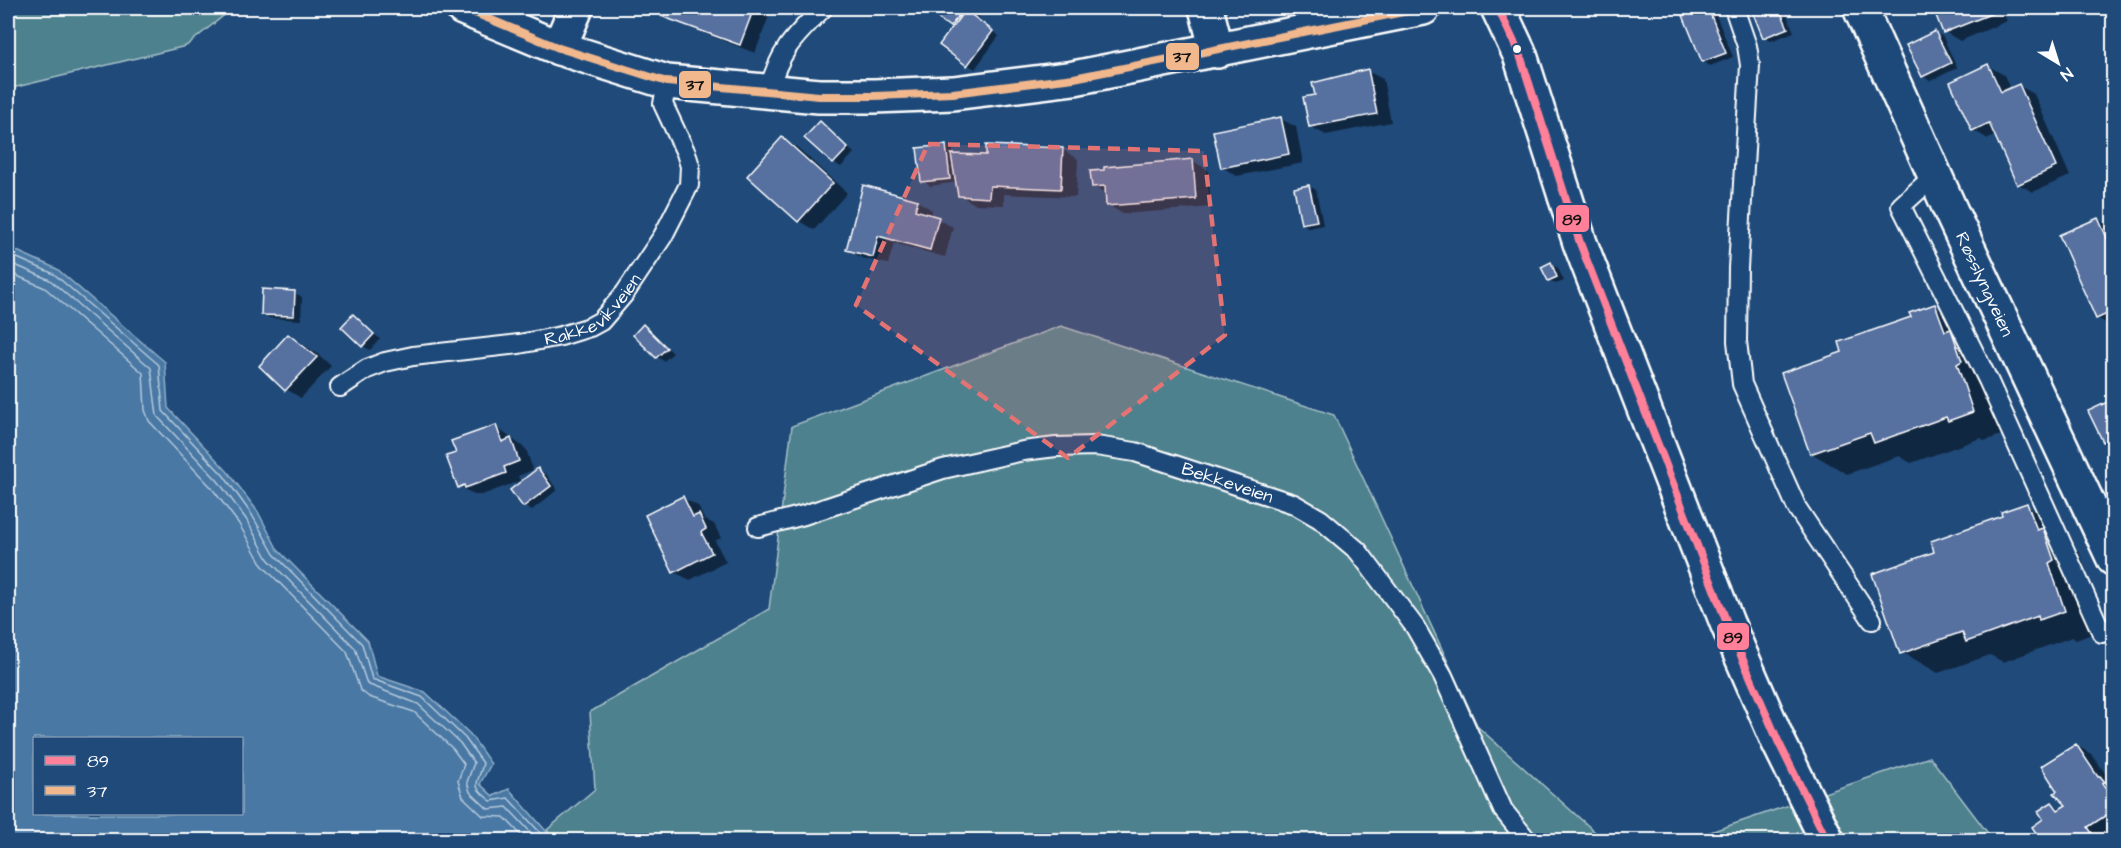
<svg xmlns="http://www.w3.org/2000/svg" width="2121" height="848" font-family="'Architects Daughter',sans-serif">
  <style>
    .green { fill: #4d818e; stroke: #a6c0c6; stroke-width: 1.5 }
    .water { fill: #4878a4; stroke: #91aec8; stroke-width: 1.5; fill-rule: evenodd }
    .shadow { fill: #0007 }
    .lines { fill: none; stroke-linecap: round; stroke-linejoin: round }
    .shore { stroke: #b6c9db; stroke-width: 1.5 }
    .building { fill: #576fa0; stroke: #fff; stroke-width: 1.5 }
    .service-casing { stroke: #fff; stroke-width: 22 }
    .minor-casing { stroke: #fff; stroke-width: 38 }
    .service { stroke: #1f4a7a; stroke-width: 18 }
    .minor { stroke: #1f4a7a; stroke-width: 33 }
    .bus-1-casing { stroke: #1f4a7a; stroke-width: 12 }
    .bus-2-casing { stroke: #1f4a7a; stroke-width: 12 }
    .bus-1 { stroke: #ff8098; stroke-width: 8 }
    .bus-2 { stroke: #f1b78d; stroke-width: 8 }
    .marked { fill: #e47373; fill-opacity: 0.2; stroke: #e47373; stroke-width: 4.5; stroke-dasharray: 12 8; stroke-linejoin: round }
    .bus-dot { fill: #fff; stroke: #1f4a7a; stroke-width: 2 }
    .labels { text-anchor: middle; stroke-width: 6; stroke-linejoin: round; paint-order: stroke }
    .street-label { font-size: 18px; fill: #fff; stroke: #1f4a7a }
    .line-badge { stroke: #1f4a7a; stroke-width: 2 }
    .pale-badge-label { font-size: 16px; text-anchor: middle; font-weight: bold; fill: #111 }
  </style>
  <rect width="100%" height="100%" fill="#1f4a7a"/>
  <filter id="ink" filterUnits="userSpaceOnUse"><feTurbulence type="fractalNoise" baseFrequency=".0167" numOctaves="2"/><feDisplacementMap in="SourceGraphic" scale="12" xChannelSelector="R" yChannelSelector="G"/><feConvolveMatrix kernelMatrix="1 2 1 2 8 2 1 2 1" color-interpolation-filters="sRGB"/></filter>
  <g filter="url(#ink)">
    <g class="green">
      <polygon points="8,8 233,8 186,46 8,89"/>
      <polygon points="1061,326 1334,415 1478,727 1604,840 554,840 547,830 595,789 590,712 769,609 792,426"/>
      <polygon points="1930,757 1993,840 1687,840"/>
    </g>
    <path class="water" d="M8 247 57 269 165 362 168 408 228 472 258 512 278 550 368 641 377 676 425 692 470 734 491 764 480 784 493 796 509 789 554 840H8ZM34 738H242V814H34Z"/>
    <g class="shadow">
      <polygon points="650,8 753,8 769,16 755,53 665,18"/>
      <polygon points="927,8 986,8 977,20 999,36 975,69 967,64 954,28"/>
      <polygon points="1109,8 1123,8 1119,13"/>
      <polygon points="1682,8 1713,8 1733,57 1710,66 1703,61"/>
      <polygon points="1752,8 1784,8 1794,32 1771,41 1764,37"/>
      <polygon points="1934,8 2001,8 2007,21 1960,41 1945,32"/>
      <polygon points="1935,33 1943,37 1957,68 1930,81 1923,76"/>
      <polygon points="1988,66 2004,75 2010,89 2018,85 2034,94 2070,176 2033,192 2018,184 1996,135 1988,139 1973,130"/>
      <polygon points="1367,71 1383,79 1391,122 1326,135 1311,127 1317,96"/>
      <polygon points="1281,119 1296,127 1303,163 1237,176 1222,167"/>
      <polygon points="820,123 854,153 841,167 834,163"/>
      <polygon points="782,139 798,148 847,193 814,230 799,221 749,176"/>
      <polygon points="945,146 953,150 953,156 987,157 1063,150 1078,159 1076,197 1004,194 1004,205 975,204 959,195 957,182 930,186 923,181"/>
      <polygon points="1193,161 1208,170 1211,207 1123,214 1108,205 1107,194 1093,186"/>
      <polygon points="1309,186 1316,190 1323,225 1309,228 1302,223"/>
      <polygon points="917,201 932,210 931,216 953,227 945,257 894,243 888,264 862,258 847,249"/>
      <polygon points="2098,219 2114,230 2113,327 2097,318"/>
      <polygon points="1551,264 1558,268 1564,281 1556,284 1549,280"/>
      <polygon points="295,293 302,297 301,320 270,318 262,314"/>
      <polygon points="1935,306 1971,327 1979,347 1987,352 1998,382 2009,432 1985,441 1981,438 1911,463 1899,456 1847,474 1811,453 1844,353"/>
      <polygon points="353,316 380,339 370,350 363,346"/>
      <polygon points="644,326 673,353 664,361 657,357"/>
      <polygon points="289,336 318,354 331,366 301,398 286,389"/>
      <polygon points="2114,401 2114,444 2111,445 2104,440"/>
      <polygon points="496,427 526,449 533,470 518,476 520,481 482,495 474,495 459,486 457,454"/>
      <polygon points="538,470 546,474 557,490 532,510 524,506"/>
      <polygon points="683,498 698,506 704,519 714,524 721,538 715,541 726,562 690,580 674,572"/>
      <polygon points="2026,505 2063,526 2070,546 2079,551 2090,581 2084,583 2100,631 2076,640 2072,637 2003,662 1990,655 1938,673 1902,652 1936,553"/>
      <polygon points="2076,745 2091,754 2114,785 2114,829 2102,836 2105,840 2043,840 2034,827 2046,820 2052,804 2062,809 2068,805"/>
    </g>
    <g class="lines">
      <g class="shore">
        <path d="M8 254 54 274 159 365 163 411 224 476 252 515 274 554 362 644 372 679 422 697 465 738 483 763C479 784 468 784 491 801L508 798 547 840"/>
        <polyline points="8,262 50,280 151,368 157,416 218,481 246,519 268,559 355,648 367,684 418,704 460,743 474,763 467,782 470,792 488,809 507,807 538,840"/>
        <polyline points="8,272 45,288 143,373 145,410 149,421 211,487 239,524 262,565 347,652 360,690 369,697 414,712 453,749 464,764 458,781 463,797 483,816 504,817 526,840"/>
      </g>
    </g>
    <g class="building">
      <polygon points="649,8 754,8 740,45 666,18"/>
      <polygon points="924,8 965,8 950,27"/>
      <polygon points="1680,8 1708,8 1726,53 1702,62"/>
      <polygon points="1751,8 1779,8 1788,28 1763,38"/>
      <polygon points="1933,8 1991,8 1993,13 1943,33"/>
      <polygon points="965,10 993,31 967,66 939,45"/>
      <polygon points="1935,31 1951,63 1922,77 1906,45"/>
      <polygon points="1988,64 2001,92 2019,84 2056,167 2017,185 1989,123 1972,131 1950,82"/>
      <polygon points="1368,69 1377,114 1309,127 1303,97 1315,95 1312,83"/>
      <polygon points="1281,117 1289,154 1221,168 1213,131"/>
      <polygon points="820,121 848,148 833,164 804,138"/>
      <polygon points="782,137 833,183 798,222 747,176"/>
      <polygon points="946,145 950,179 921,182 917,148"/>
      <polygon points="986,145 1063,148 1061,189 990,186 989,198 958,196 951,154 986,155"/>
      <polygon points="1193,159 1196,199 1106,206 1105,186 1092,187 1090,171 1104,170 1104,167"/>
      <polygon points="863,185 918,200 915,210 939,217 930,250 878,236 873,257 846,250"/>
      <polygon points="1309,185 1317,221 1301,224 1294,188"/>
      <polygon points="2098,218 2114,253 2114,311 2096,319 2059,235"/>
      <polygon points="1551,262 1557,277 1548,281 1541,267"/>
      <polygon points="262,289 295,291 294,316 261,315"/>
      <polygon points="1935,304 1945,331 1951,329 1962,361 1957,364 1973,412 1948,421 1946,417 1874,443 1870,433 1810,454 1781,373 1842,352 1839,342 1911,317 1909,313"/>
      <polygon points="353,314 374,334 362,347 341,327"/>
      <polygon points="643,324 667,348 656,358 633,335"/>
      <polygon points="288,334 317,357 285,391 259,366"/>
      <polygon points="2114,399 2114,436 2103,442 2088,411"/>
      <polygon points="496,425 502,442 511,438 519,461 504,467 506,473 465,488 464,485 458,488 446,456 456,453 451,441"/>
      <polygon points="538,468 551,486 523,507 510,490"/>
      <polygon points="683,496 693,517 699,514 706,529 701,532 712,553 673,573 645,515"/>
      <polygon points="2027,503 2037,530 2043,528 2054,560 2049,563 2065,611 2039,620 2038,616 1966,642 1962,632 1900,654 1872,574 1934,552 1931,541 2002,516 2001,512"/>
      <polygon points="2076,744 2098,777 2100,776 2105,782 2102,783 2114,800 2114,810 2088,827 2096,840 2041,840 2032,827 2043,819 2038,811 2052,802 2058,810 2066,805 2054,793 2057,791 2041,766"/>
    </g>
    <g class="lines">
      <g class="service-casing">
        <g id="service">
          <polyline points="1734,8 1747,46 1750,65 1738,268 1737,341 1742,384 1797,508 1872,620"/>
          <path d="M768 92C780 50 793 38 823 8"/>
          <polyline points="1935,175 1901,206 1988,380 2102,633 2114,628"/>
          <path id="s1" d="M340 387 367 369 385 362 413 356 519 344 561 336 590 327 601 321 625 293 663 236 689 185 690 166 686 153 663 104 667 82"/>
          <path id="s2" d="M758 527 804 515 943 469 1023 451 1056 447 1096 446 1135 452 1294 504 1320 519 1358 551 1415 627 1443 676 1503 810 1527 840"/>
        </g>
      </g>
      <g class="minor-casing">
        <g id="minor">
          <polyline points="463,8 559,48 667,82 819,96 874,96 953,93 1074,78 1423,8"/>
          <polyline points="1206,8 1217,51"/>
          <polyline points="1498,8 1520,55 1580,243 1727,623 1778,741 1827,840"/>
          <path id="s3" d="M1860 8 1953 216 2114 559"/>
          <polyline points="559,48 576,8"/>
        </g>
      </g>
      <use href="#service" class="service"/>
      <use href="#minor" class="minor"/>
      <g class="bus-1-casing">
        <polyline id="bus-1" points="1498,8 1520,55 1580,243 1727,623 1778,741 1827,840"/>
      </g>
      <g class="bus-2-casing">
        <polyline id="bus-2" points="463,8 559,48 667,82 819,96 874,96 953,93 1074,78 1423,8"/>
      </g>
      <use href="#bus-1" class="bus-1"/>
      <use href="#bus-2" class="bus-2"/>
    </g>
  </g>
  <path class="marked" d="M928 144 1204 151 1225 335 1068 458 856 305Z"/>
  <circle class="bus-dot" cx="1517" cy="49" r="5"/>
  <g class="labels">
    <g class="street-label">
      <text dy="6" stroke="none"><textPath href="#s3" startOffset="303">Røsslyngveien</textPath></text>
      <text dy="6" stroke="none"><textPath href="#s1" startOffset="272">Rakkevikveien</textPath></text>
      <text dy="6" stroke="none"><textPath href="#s2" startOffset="486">Bekkeveien</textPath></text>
    </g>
  </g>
  <g class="line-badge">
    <rect x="1165" y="42" width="35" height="29" rx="6" fill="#f1b78d"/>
    <rect x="678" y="70" width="34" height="29" rx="6" fill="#f1b78d"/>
    <rect x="1555" y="204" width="35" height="29" rx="6" fill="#ff8098"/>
    <rect x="1716" y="622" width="34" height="29" rx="6" fill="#ff8098"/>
  </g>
  <g class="pale-badge-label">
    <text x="1182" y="62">37</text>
    <text x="695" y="90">37</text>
    <text x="1572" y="225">89</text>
    <text x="1733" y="643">89</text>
  </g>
  <rect width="2121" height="848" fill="none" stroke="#1f4a7a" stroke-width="30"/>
  <rect x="15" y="15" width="2091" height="818" fill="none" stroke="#fff" stroke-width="2" filter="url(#ink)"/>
  <rect x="33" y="737" width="210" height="78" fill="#1f4a7a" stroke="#7992af" stroke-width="1.5"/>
  <rect x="45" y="756" width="30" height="9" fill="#ff8098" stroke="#7992af" stroke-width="1.5"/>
  <text x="87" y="767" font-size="18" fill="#ffffff">89</text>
  <rect x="45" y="786" width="30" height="9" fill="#f1b78d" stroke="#7992af" stroke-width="1.5"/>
  <text x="87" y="797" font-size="18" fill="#ffffff">37</text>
  <g transform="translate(2058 63) rotate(142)" stroke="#1f4a7a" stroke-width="4.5" paint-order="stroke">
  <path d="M0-4.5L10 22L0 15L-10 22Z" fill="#ffffff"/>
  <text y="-9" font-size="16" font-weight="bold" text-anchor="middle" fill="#ffffff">N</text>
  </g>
</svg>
